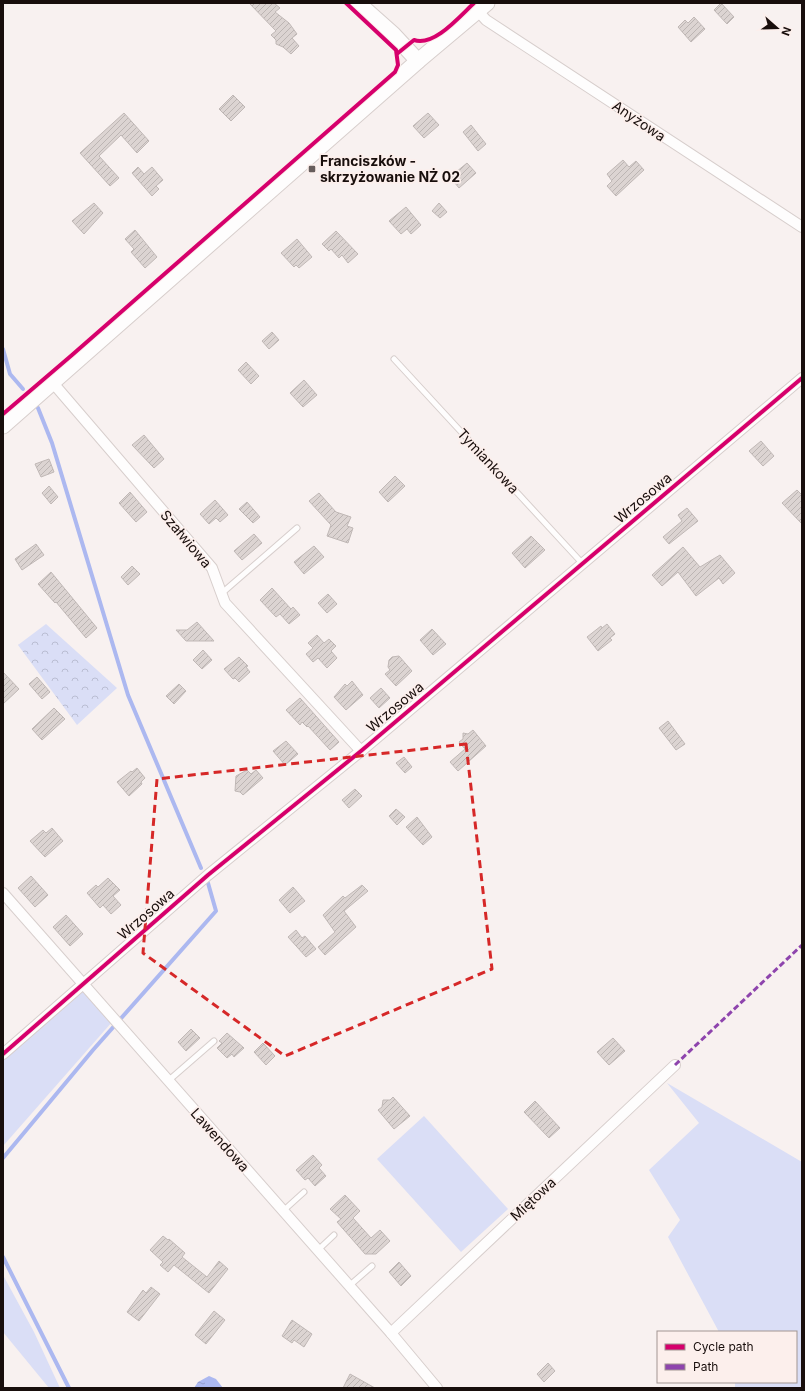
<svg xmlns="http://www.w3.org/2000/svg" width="805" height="1391" font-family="Inter,sans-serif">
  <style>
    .grass { fill: #dadef6 }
    .forest { fill: url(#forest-crowns) }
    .water { fill: url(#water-ripples) }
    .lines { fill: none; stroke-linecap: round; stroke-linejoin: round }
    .stream { stroke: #acb8f0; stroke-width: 4 }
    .building { fill: url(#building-hatch); stroke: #c0b8b6 }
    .lane-casing { stroke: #d7cecc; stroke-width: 7 }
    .street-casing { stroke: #d7cecc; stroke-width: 12 }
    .secondary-casing { stroke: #d7cecc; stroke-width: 17 }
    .lane { stroke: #fefdfd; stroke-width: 5 }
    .street { stroke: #fefdfd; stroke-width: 10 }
    .secondary { stroke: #fefdfd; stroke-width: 15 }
    .quiet { stroke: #8e44ad; stroke-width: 3; stroke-dasharray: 6 3; stroke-linecap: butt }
    .cycleway-casing { stroke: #fcefec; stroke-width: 6 }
    .cycleway { stroke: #d6006c; stroke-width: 4 }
    .marked { fill: none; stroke: #d62828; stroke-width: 3; stroke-dasharray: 8 5; stroke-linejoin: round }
    .poi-dot { fill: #665d5c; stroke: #fcefec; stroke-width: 1.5 }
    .labels { text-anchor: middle; stroke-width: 3.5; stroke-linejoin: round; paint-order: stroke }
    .street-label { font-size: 14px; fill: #180e0c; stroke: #fcefec }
    .poi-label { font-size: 14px; font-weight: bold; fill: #180e0c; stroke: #fcefec; text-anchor: start }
  </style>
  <defs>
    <pattern id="forest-crowns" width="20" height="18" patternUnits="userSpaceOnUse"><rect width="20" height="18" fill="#dadef6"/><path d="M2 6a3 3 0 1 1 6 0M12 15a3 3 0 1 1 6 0" fill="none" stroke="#babdd2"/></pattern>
    <pattern id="water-ripples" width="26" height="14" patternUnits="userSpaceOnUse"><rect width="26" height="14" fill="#acb8f0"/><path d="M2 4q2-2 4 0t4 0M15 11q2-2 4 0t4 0" fill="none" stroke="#939dcd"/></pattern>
    <pattern id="building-hatch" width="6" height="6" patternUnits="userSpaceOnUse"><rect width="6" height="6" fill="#dcd4d2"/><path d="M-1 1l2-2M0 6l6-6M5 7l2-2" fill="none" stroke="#bcb5b3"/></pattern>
  </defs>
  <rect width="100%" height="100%" fill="#f8f1f0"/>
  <g class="grass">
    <polygon points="82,988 112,1022 3,1146 3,1058"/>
    <polygon points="667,1083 802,1162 802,1388 735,1388 735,1382 796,1382 796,1332 719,1332 668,1237 680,1220 649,1170 699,1123"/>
    <polygon points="424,1116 508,1209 461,1252 377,1159"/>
    <polygon points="3,1275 34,1332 60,1388 49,1388 3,1332"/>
  </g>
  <polygon class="forest" points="46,624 117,688 77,725 18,645"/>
  <polygon class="water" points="209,1376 216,1379 223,1388 194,1388 198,1382"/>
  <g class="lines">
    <g class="stream">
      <polyline points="3,349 10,374 23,389"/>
      <polyline points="38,408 52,443 128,695 201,868"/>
      <polyline points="3,1158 93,1050 216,911 208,883"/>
      <polyline points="3,1257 69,1388"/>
    </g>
  </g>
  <g class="building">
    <polygon points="249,3 274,3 280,8 275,12 289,23 297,34 292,38 299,46 291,54 283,47 276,44 276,40 271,35 276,31"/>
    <polygon points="721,3 734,17 727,24 714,10"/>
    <polygon points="694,17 705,29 691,42 678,27 685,20 688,23"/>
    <polygon points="233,95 245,107 231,121 219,109"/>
    <polygon points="124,113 149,141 137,153 121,135 99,156 119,178 110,186 80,153"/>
    <polygon points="428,113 439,125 424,138 413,126"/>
    <polygon points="471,125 486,144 478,151 463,132"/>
    <polygon points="623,160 629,167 636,161 644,170 616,196 607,186 612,181 607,174"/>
    <polygon points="467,163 476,173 459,188 450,177"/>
    <polygon points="138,167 144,174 152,167 163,180 156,186 159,189 152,196 132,173"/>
    <polygon points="94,203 103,213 84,234 72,221"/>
    <polygon points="439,203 447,212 440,218 432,211"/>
    <polygon points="406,207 421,225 411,234 407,229 401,234 389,221"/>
    <polygon points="135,230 157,257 145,268 131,252 134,249 125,239"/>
    <polygon points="336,231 358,254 348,263 342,255 339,258 331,249 329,251 322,244"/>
    <polygon points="297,239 312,257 299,268 296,265 294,267 281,253"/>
    <polygon points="272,332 279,340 269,349 262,341"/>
    <polygon points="246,362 259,376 251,384 238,370"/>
    <polygon points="304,380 317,395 303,407 290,393"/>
    <polygon points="144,435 164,459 154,468 132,445"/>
    <polygon points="761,441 774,456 763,466 749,451"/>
    <polygon points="49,459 54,472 41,477 35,464"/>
    <polygon points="395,476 405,486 388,502 379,492"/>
    <polygon points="49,486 58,497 51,504 42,493"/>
    <polygon points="797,490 802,495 802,524 782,503"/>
    <polygon points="130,492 147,512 136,522 119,503"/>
    <polygon points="319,493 336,512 351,517 347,526 353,528 348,543 327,536 331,525 309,501"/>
    <polygon points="215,500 228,515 220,522 216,518 209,524 200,514"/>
    <polygon points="247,502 260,517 253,523 239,509"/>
    <polygon points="687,508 698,521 669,544 663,537 682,521 678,515"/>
    <polygon points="254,534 262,543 242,560 234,551"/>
    <polygon points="531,536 545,550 525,568 512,553"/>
    <polygon points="36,544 44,555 22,570 15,559"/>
    <polygon points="314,546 324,557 304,574 294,562"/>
    <polygon points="683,547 700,567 720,555 735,573 723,584 719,578 696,596 678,572 662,586 652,575"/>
    <polygon points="132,566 140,574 128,585 121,577"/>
    <polygon points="51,572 97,628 86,638 56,602 55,603 38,584"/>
    <polygon points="272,588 291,609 293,607 300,615 289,624 280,614 276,617 260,600"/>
    <polygon points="328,594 337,604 327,613 318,603"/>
    <polygon points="197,622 214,641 186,641 176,630 187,630"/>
    <polygon points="607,624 615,634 610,638 612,640 598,651 587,637 601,626 602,628"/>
    <polygon points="432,629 446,644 433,655 420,640"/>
    <polygon points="317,635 324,643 329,639 336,646 331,651 337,658 327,668 318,658 313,662 306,654 313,648 308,643"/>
    <polygon points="203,650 212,660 202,669 193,660"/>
    <polygon points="399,656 412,671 396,686 385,674 390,670 388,667 389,660 392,657"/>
    <polygon points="239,657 248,666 246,667 250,672 239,682 235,678 233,679 224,669"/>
    <polygon points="3,672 19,689 3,704"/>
    <polygon points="37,677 50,692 42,699 29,684"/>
    <polygon points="352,681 363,695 346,710 334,697 345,684 347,686"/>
    <polygon points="179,684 186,691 174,704 166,696"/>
    <polygon points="381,688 390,698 379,708 370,698"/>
    <polygon points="300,698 339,742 330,750 308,726 307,727 302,722 300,725 286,710"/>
    <polygon points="54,708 65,719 42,740 32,729"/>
    <polygon points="668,721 685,744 676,750 659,728"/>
    <polygon points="473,730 486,746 458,771 450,762 465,749 459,742 463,739 463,733 468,734"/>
    <polygon points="286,741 298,754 285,765 273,751"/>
    <polygon points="404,757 412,767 405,773 396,763"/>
    <polygon points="137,768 145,778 141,782 142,784 129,796 117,782 131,771 132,772"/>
    <polygon points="247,770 251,774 256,770 263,778 243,795 240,792 235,791 236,776"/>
    <polygon points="355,789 362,796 349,808 342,800"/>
    <polygon points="396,809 405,817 397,825 389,816"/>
    <polygon points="417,817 432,837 423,845 406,827"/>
    <polygon points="52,828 63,841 45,857 30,841 43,830 46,833"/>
    <polygon points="31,876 48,895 35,907 18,888"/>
    <polygon points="108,878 120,890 113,896 121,905 111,914 103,905 100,908 87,893 96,885 98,887"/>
    <polygon points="362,885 368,891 344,911 356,927 325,955 318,947 335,932 323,915 343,896 345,898"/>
    <polygon points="293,887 305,901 290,913 279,900"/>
    <polygon points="66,915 83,934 70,946 53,927"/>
    <polygon points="296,930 302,938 305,936 316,949 306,957 288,937"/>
    <polygon points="191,1029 200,1038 186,1051 178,1042"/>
    <polygon points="227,1033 244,1048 234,1057 232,1054 227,1058 217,1048 222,1043 219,1041"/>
    <polygon points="613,1038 625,1051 609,1065 597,1052"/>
    <polygon points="263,1043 275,1056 266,1065 254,1052"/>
    <polygon points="393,1097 410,1116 394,1129 378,1110 382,1107 383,1100 390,1100"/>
    <polygon points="535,1101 560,1128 549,1138 524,1112"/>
    <polygon points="313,1155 322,1165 319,1168 326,1176 315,1186 308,1178 305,1180 296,1170"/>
    <polygon points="345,1195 360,1211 353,1218 371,1238 380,1230 390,1241 376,1254 365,1254 337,1222 341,1219 330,1209"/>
    <polygon points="163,1236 168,1240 169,1239 185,1253 182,1257 207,1277 219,1261 228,1269 209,1293 174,1265 168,1272 160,1265 163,1262 150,1250"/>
    <polygon points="399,1262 411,1276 401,1286 389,1272"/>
    <polygon points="151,1287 160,1294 139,1321 127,1312 143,1290 146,1293"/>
    <polygon points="214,1311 225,1320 206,1344 195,1335"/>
    <polygon points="292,1320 312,1334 304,1347 294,1340 292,1343 282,1336"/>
    <polygon points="548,1363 555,1371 544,1382 537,1374"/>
    <polygon points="350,1374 375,1388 343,1388"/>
  </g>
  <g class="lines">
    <g class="lane-casing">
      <g id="lane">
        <polyline points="394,359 582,563"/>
        <polyline points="222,593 297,528"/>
        <polyline points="168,1081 214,1041"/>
        <polyline points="283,1211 304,1192"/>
        <polyline points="318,1250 334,1235"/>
        <polyline points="349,1286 372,1266"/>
      </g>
    </g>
    <g class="street-casing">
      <g id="street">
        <polyline points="478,11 486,20 802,227"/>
        <polyline points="53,383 212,568 225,603 361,751"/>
        <polyline points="3,893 391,1333 437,1388"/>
        <polyline points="3,1054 208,875 361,751 802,378"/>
        <polyline points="391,1333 675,1065"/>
      </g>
    </g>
    <g class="secondary-casing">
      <g id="secondary">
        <polyline points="358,3 393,34 418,61"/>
        <polyline points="3,426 418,61 487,3"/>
      </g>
    </g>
    <use href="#lane" class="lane"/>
    <use href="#street" class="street"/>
    <use href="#secondary" class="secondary"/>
    <polyline class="quiet" points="675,1065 802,945"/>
    <g class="cycleway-casing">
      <g id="cycleway">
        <path d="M398 53 414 40C434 47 460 16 474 3"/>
        <polyline points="3,414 72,355 395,72 398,65 396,50 346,3"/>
        <polyline points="3,1054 208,875 361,751 802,378"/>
      </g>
    </g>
    <use href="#cycleway" class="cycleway"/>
  </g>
  <path class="marked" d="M466 744 492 969 285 1056 143 953 157 779Z"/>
  <rect class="poi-dot" x="308" y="165" width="8" height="8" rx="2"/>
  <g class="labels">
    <g class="street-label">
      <text transform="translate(639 121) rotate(34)" y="5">Anyżowa</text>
      <text transform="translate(488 461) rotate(47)" y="5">Tymiankowa</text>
      <text transform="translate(643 498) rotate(-40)" y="5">Wrzosowa</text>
      <text transform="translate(186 539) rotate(50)" y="5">Szałwiowa</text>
      <text transform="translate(395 707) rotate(-40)" y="5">Wrzosowa</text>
      <text transform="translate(146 914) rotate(-41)" y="5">Wrzosowa</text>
      <text transform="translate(220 1140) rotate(48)" y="5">Lawendowa</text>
      <text transform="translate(533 1199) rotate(-43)" y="5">Miętowa</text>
    </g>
    <g class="poi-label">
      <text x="320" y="166">Franciszków -<tspan x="320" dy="16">skrzyżowanie NŻ 02</tspan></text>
    </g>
  </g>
  <rect width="805" height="1391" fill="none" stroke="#180e0c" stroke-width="8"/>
  <rect x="657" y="1331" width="140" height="52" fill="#fcefec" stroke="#a19592"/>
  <rect x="665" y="1344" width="20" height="6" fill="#d6006c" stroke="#a19592"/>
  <text x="693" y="1351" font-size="12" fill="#180e0c">Cycle path</text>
  <rect x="665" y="1364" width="20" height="6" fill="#8e44ad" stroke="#a19592"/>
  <text x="693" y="1371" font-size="12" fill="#180e0c">Path</text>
  <g transform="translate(777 28) rotate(110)" stroke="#fcefec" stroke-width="3" paint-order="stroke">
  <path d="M0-3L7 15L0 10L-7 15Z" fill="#180e0c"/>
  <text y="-6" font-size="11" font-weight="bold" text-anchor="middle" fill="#180e0c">N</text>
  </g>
</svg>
